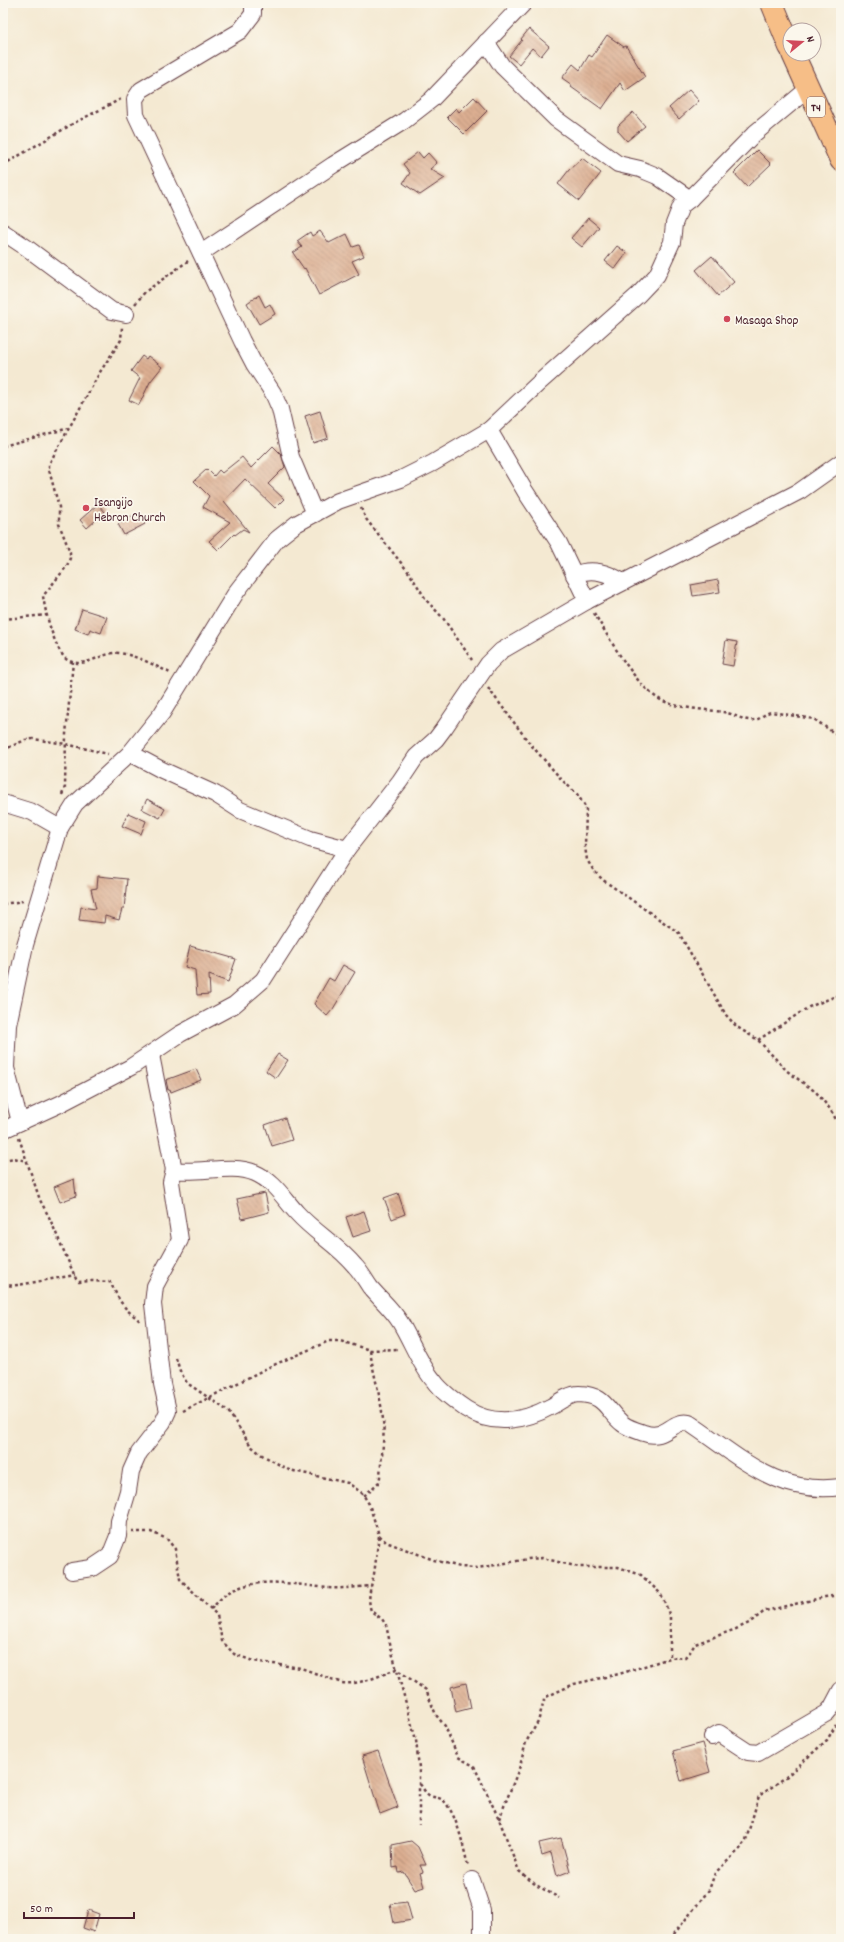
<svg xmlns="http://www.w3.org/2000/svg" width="844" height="1942" font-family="Dekko,sans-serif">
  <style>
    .building { fill: url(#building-back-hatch) }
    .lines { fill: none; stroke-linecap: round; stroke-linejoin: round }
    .minor-casing { stroke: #643d44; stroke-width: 18 }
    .highway-casing { stroke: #643d44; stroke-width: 24 }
    .path { stroke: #643d44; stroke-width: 2.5; stroke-dasharray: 3 3; stroke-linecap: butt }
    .minor { stroke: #fff; stroke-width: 16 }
    .highway { stroke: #f6be87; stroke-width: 22 }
    .poi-dot { fill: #d1495b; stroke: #fbf7ec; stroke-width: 1.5 }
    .labels { text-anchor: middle; stroke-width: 3.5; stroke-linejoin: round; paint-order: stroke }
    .shield { fill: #fbf7ec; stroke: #7f6065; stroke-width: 1 }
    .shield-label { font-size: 12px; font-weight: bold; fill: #4a1f2b }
    .poi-label { font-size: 13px; fill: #4a1f2b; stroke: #fbf7ec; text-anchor: start }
  </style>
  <defs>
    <pattern id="building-back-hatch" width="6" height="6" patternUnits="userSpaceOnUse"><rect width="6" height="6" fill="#dcae91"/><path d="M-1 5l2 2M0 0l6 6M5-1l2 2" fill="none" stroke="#b48d77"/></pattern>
  </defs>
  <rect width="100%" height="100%" fill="#fbf7ec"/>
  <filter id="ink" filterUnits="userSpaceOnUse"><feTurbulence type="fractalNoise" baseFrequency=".025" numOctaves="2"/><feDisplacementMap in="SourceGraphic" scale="8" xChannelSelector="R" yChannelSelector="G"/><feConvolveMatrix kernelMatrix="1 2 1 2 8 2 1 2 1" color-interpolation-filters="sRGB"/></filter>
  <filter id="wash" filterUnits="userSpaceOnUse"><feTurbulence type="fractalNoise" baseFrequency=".012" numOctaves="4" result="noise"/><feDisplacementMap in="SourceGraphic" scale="16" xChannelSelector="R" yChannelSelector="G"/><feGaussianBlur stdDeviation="0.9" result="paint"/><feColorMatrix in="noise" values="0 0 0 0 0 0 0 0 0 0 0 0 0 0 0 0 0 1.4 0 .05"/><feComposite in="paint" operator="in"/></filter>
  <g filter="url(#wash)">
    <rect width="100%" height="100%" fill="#f4e9d2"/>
    <g id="blocks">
      <g class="building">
        <polygon points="529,29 549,46 541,56 532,48 519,64 509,56 522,40 521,39"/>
        <polygon points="607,35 624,47 626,46 645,77 625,91 620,83 602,109 571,87 572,85 562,78 573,64 580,70 589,55 592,57"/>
        <polygon points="689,90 699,101 679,119 669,108"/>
        <polygon points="474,97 487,111 464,134 447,117 456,108 459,112"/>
        <polygon points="633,112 645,126 627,141 618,131 618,126"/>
        <polygon points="757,150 771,164 747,187 734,173"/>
        <polygon points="418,152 423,158 428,153 437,163 430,169 445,178 420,195 403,183 410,173 403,164"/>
        <polygon points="582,158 601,173 579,201 558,184 569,170"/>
        <polygon points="588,218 599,227 582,247 571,238"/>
        <polygon points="320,231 329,243 347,234 353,247 359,245 364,256 352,261 359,274 319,295 305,268 304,269 293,253 302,247 297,241 310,232 312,236"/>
        <polygon points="617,246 627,253 615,269 605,261"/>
        <polygon points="712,256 734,282 718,296 696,270"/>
        <polygon points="259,295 265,307 270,304 275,314 259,324 247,303"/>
        <polygon points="142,356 146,359 148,356 162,367 150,382 139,405 129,400 140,378 131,371"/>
        <polygon points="320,411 328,438 313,443 305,416"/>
        <polygon points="273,446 281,454 285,467 268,484 284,499 275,508 245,479 224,501 249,532 243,529 235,535 234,534 218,550 209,541 230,522 203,507 209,496 194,481 207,469 214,476 219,470 222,473 242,457 251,468"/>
        <polygon points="98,504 105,512 87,528 80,520"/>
        <polygon points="138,513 145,524 124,535 118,524"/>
        <polygon points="718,580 720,592 693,596 691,585"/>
        <polygon points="82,609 107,617 101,633 90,629 88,634 75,629"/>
        <polygon points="726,640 737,642 733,666 722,664"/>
        <polygon points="147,799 165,809 160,818 142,809"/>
        <polygon points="128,813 146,821 141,834 122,826"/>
        <polygon points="98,876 127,879 124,909 122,909 119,920 105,916 104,923 79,920 81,907 96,909 91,889 97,888"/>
        <polygon points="190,946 236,959 228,982 209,975 210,994 197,995 195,970 185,967"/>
        <polygon points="343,965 355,972 333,1009 327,1016 314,1004 329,978 334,981"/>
        <polygon points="278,1054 288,1060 276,1078 266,1071"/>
        <polygon points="196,1069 201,1080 171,1092 170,1089 168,1090 166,1080"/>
        <polygon points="285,1118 292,1140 272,1146 265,1125"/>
        <polygon points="74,1179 76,1196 60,1202 54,1187"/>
        <polygon points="265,1193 269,1212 242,1219 237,1199"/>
        <polygon points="398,1193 405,1214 392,1219 384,1198"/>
        <polygon points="364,1211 371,1231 353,1237 346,1217"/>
        <polygon points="466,1683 471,1708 456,1712 451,1687"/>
        <polygon points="702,1743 710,1772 681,1781 673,1751"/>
        <polygon points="378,1751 398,1807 380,1814 362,1756"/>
        <polygon points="561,1838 570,1871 557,1876 551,1853 542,1856 539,1843"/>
        <polygon points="411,1841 418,1847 426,1865 420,1865 423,1872 420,1873 424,1887 415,1890 404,1872 399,1873 398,1867 393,1868 392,1845"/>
        <polygon points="407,1902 412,1920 394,1923 390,1904"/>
        <polygon points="88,1910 99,1914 94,1932 83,1928"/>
      </g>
    </g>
  </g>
  <g filter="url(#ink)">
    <use href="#blocks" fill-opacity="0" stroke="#643d44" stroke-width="1"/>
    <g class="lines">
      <g class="minor-casing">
        <g id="minor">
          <polyline points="253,3 253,14 240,31 141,90 135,99 136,115 242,341 254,364 273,393 280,409 291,457 315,514"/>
          <polyline points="486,42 502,66 556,119 618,164 640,169 657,176 690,199"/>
          <polyline points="3,232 27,248 112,311 126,314"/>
          <polyline points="201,253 333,165 404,121 431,100 524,3"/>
          <polyline points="489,430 525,491 559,543 587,601"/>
          <path d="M574 575C592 567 608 573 623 582"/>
          <polyline points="130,753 162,770 215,794 240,810 310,839 347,849"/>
          <polyline points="3,803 32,812 60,828"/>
          <path d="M151 1055 174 1170C199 1174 232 1163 255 1173 274 1181 284 1199 297 1213 315 1233 338 1245 355 1266 361 1272 365 1280 370 1287 380 1299 392 1309 400 1322 411 1340 420 1365 434 1381 440 1390 457 1403 466 1409 494 1427 525 1421 552 1406 560 1401 570 1394 579 1394 607 1395 606 1411 623 1424 628 1428 638 1431 644 1433 666 1441 672 1419 689 1423 739 1456 777 1496 841 1487"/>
          <polyline points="20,1122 6,1068 8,1025 25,945 60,828 75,804 130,753 162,713 237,591 277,539 296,524 338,501 401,479 433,463 489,430 541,381 638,295 657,275 672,242 674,224 681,206 690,199 755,133 808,89"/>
          <polyline points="3,1130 60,1104 131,1067 180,1034 234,1005 263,980 347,849 400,781 416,757 436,739 445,727 488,664 501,651 587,601 800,491 841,462"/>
          <polyline points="72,1571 92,1568 110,1556 118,1536 119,1521 128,1491 131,1471 139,1453 163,1422 168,1411 162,1384 153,1304 155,1286 180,1240 171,1182 174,1170"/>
          <polyline points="712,1737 719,1733 748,1752 758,1753 827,1713 832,1707 841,1690"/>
          <polyline points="472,1880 482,1910 482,1939"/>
        </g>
      </g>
      <g class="highway-casing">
        <g id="highway">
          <polyline points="772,3 790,47"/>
          <polyline points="793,54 841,160"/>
        </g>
      </g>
      <g class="path">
        <polyline points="3,165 74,123 121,99"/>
        <polyline points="135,304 145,292 188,261"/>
        <path d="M69 428 49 464V470L59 507V524L70 552V558L67 566 43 596C45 611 54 648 66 659 70 662 75 663 80 663 91 662 102 655 113 653 128 651 156 666 170 673"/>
        <polyline points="3,446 69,428 100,372 121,340 122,327"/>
        <polyline points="361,508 366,519 410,574 427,601 443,618 472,660"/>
        <path d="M594 613C608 636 638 691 663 701 681 709 703 709 723 712 733 713 744 722 755 720 761 719 764 713 771 712L814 719 841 738"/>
        <polyline points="3,619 47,615"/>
        <polyline points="488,688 531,745 563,781 577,794 586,808 585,847 587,860 594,871 603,880 679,933 726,1015 737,1027 758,1040 787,1071 816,1092 830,1109 841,1128"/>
        <polyline points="3,750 25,740 33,739 66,744 108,754"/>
        <polyline points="62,795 65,787 66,734 73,662"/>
        <polyline points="3,904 23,901"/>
        <polyline points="758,1040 809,1007 841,994"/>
        <polyline points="19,1138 40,1200 49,1217 76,1279 79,1282 92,1281 110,1282 120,1301 127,1310 140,1321"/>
        <polyline points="3,1160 14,1158 26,1161"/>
        <polyline points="3,1286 18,1285 75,1275"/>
        <polyline points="176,1358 180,1371 187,1383 228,1411 251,1446 262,1455 289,1470 348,1483 362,1493 369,1504 379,1535 386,1542 434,1560 460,1567 478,1568 528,1559 542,1558 579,1567 618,1567 641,1575 660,1593 665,1603 670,1617 670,1658"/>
        <polyline points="183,1411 269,1367 329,1341 340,1341 370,1350 399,1349"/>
        <path d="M364 1496 379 1482 380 1477C381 1458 385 1439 383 1420 381 1397 373 1374 370 1350"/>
        <path d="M132 1532H151L167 1539 175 1549 180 1579 217 1615 222 1641 234 1654 253 1661 301 1668 342 1683C361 1685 379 1676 396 1669L426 1690 436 1715 445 1726 458 1757 474 1766 499 1819 519 1871 536 1885 559 1898"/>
        <path d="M379 1536C377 1548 376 1561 374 1574 371 1587 367 1597 371 1611L382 1619 386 1625 392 1652 416 1740 419 1768V1825"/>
        <path d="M211 1609C217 1603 224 1594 231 1591 261 1576 296 1585 328 1588 342 1589 357 1587 371 1586"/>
        <path d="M420 1784C423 1788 425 1793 430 1796 435 1798 440 1797 444 1801 458 1817 463 1846 468 1866"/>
        <polyline points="499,1819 520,1766 526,1742 538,1722 544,1700 548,1696 574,1684 619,1674 670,1658 685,1657 690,1652 695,1644 736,1629 749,1623 765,1611 825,1597 841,1595"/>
        <polyline points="670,1939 709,1890 715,1873 740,1849 746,1840 759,1796 786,1777 827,1740 836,1725"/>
      </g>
      <use href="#minor" class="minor"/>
      <use href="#highway" class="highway"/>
    </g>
  </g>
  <g class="poi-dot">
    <circle cx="727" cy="319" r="4"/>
    <circle cx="86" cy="508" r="4"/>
  </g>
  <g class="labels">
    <rect class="shield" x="807" y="97" width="18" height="20" rx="3"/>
    <g class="shield-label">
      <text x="816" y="111">T4</text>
    </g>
    <g class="poi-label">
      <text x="735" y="324">Masaga Shop</text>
      <text x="94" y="506">Isangijo<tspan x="94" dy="15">Hebron Church</tspan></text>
    </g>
  </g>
  <rect width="844" height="1942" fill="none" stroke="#fbf7ec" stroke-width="16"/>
  <g transform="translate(802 42) rotate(72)"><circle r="19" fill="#fbf7ec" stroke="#b4a19f"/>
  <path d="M0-3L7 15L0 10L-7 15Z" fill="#d1495b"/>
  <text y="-6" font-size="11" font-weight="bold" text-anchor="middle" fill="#4a1f2b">N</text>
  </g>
  <path d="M24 1912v6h110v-6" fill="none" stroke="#4a1f2b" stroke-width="2"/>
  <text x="30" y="1912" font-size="12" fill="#4a1f2b" stroke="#fbf7ec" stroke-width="3" paint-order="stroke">50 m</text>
</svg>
